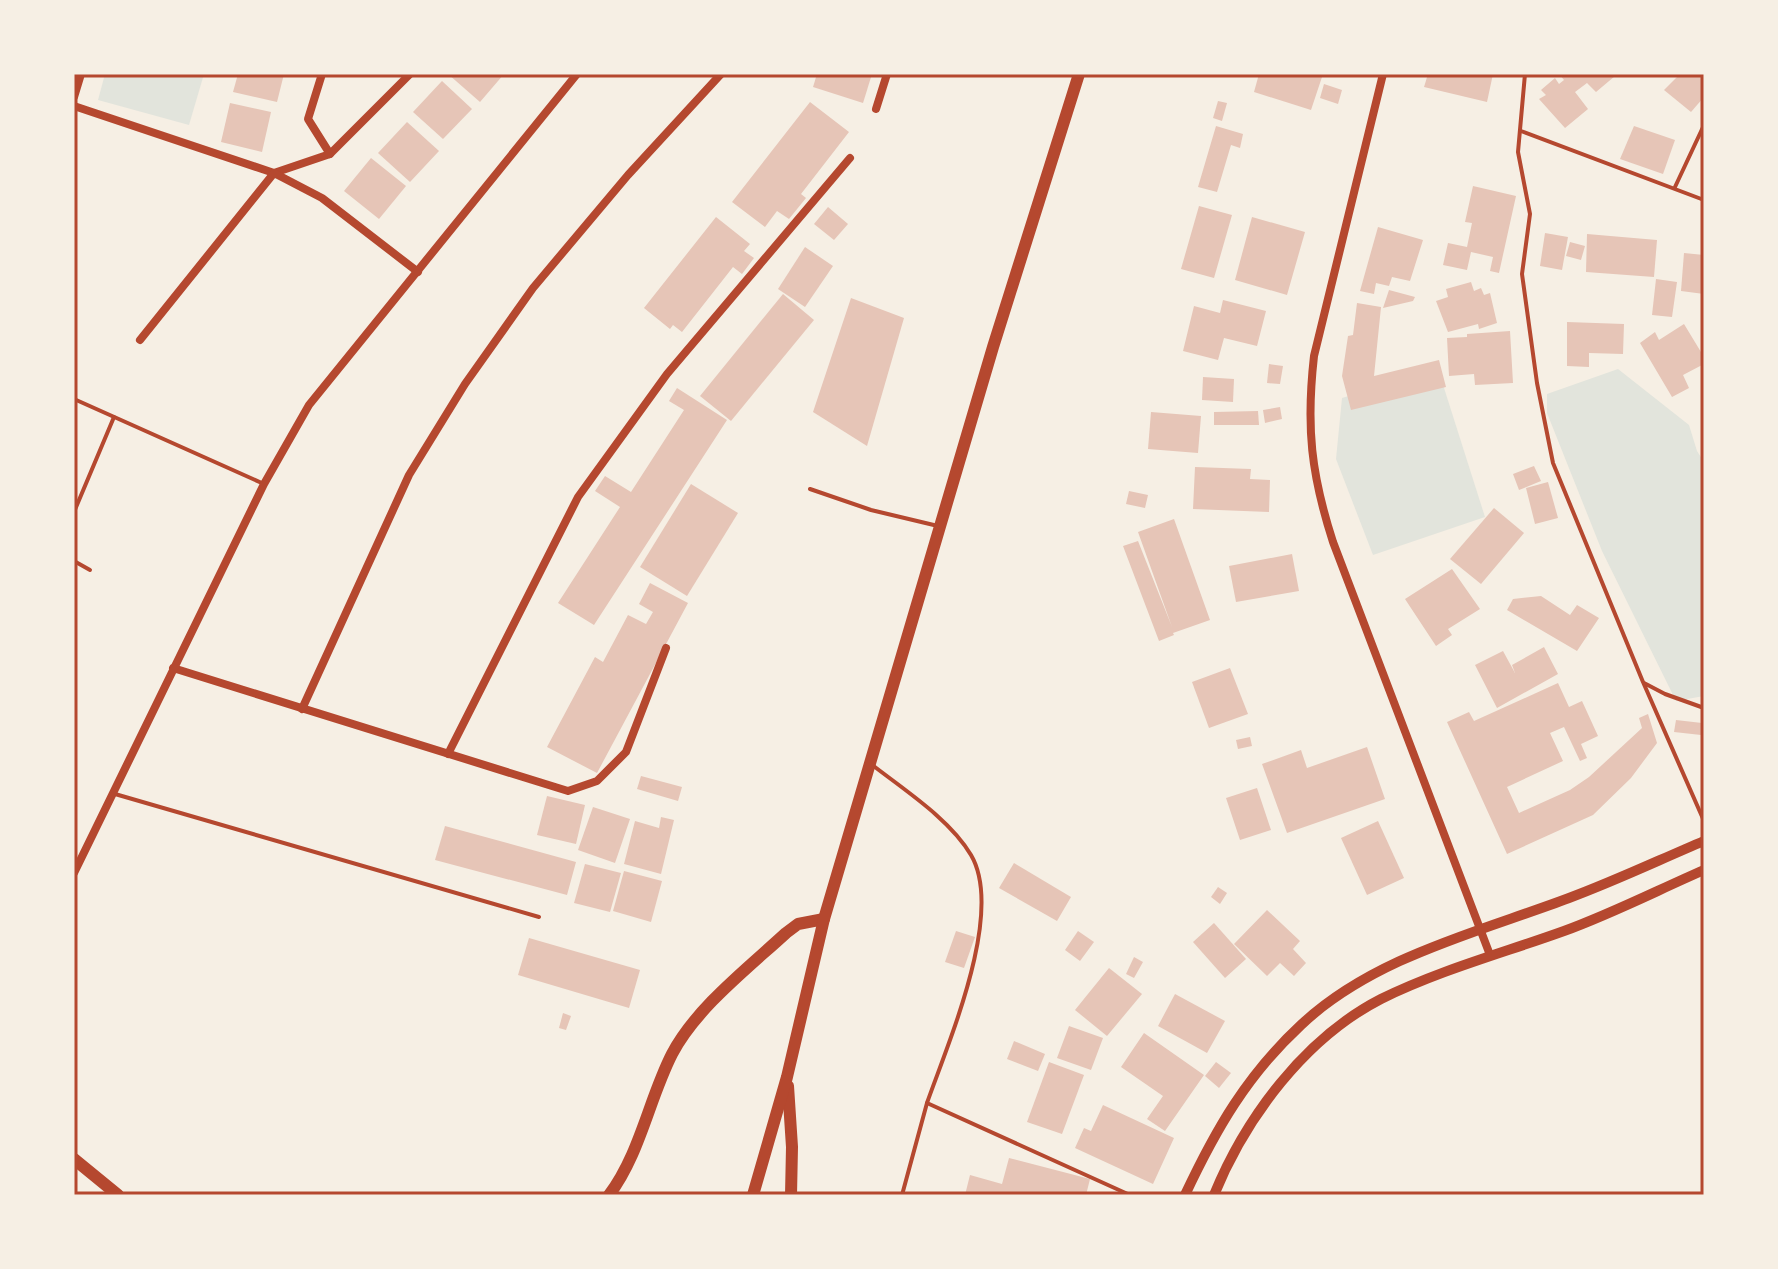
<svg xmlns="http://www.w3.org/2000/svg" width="1778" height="1269" font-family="'PT Sans Narrow',sans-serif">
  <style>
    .green { fill: #e2e4dc }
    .building { fill: #e6c5b7 }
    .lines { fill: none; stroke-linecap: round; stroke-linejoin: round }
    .service { stroke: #b5482f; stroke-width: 4 }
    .minor { stroke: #b5482f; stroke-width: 8 }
    .tertiary { stroke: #b5482f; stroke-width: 10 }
    .secondary { stroke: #b5482f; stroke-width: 12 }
    .primary { stroke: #b5482f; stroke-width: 12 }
    .neatline { fill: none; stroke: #b5482f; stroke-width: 3 }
  </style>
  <rect width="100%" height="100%" fill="#f6efe4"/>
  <g class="green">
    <polygon points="105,74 204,74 189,125 98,100"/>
    <polygon points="1438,369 1485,517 1373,555 1336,459 1342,398"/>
    <polygon points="1618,369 1689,425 1697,451 1704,462 1704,696 1676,701 1602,551 1547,413 1547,394"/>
  </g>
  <g class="building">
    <polygon points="238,74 284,74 277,102 233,92"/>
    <polygon points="448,74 504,74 480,102"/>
    <polygon points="817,74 872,74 863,103 813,87"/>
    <polygon points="1259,74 1323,74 1311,110 1254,92"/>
    <polygon points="1428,74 1493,74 1487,102 1424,87"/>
    <polygon points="1559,74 1613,74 1615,76 1596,92 1587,83 1575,92 1588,109 1565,128 1539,99 1546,95 1541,90 1555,78 1559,84 1564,80"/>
    <polygon points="1680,74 1704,74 1704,97 1691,112 1664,90"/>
    <polygon points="442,81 472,109 443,139 413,112"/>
    <polygon points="1324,84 1342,90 1338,104 1320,98"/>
    <polygon points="1218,101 1227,103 1222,121 1213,118"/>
    <polygon points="810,102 849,132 801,194 806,198 789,219 777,211 765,227 732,202"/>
    <polygon points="230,103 271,112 262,152 221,142"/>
    <polygon points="407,122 439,151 410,182 378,153"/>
    <polygon points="1216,126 1243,134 1240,148 1231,145 1217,192 1198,187"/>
    <polygon points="1634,126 1675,140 1663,174 1620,159"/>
    <polygon points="371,158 406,186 379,219 344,191"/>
    <polygon points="1473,186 1516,196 1499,273 1490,271 1493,257 1471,252 1467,270 1443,265 1448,243 1467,247 1472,223 1465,222"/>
    <polygon points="1199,206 1232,215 1214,278 1181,269"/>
    <polygon points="828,207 848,224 834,240 814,224"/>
    <polygon points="716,217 750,244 744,251 754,258 742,274 733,267 682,332 673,325 670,329 644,308"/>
    <polygon points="1252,217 1305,232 1287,295 1235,280"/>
    <polygon points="1378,227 1423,240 1410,281 1392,277 1389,286 1376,283 1374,294 1360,291"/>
    <polygon points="1545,233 1568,237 1562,270 1540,266"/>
    <polygon points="1587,234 1657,240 1654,277 1586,272"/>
    <polygon points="1570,242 1585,246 1581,260 1566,256"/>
    <polygon points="805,247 833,266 805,307 778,289"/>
    <polygon points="1684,253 1704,255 1704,294 1681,291"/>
    <polygon points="1656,279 1677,282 1672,317 1652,315"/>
    <polygon points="1471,282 1474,291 1481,288 1484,295 1490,293 1497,323 1479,329 1478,324 1448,332 1436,301 1448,297 1446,289"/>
    <polygon points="1389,290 1415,297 1413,301 1383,308"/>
    <polygon points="783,294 814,320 731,421 700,396"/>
    <polygon points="851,298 904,318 867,446 813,412"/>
    <polygon points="1223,300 1266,311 1257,346 1224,338 1218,360 1183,351 1194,306 1220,313"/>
    <polygon points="1357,303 1381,307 1374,376 1439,360 1446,387 1351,410 1342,376 1348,336 1353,335"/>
    <polygon points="1567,322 1624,324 1623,354 1589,353 1589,367 1567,366"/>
    <polygon points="1684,324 1704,357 1704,364 1683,375 1689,388 1672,397 1640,343 1655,332 1659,340"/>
    <polygon points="1510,331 1513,383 1475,385 1474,374 1449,376 1447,338 1467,337 1467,334"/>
    <polygon points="1269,364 1283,366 1280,384 1267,383"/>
    <polygon points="1203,377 1234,379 1233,402 1202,400"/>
    <polygon points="677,388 727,420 594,625 558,603 620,507 595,491 605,476 631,492 684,410 669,401"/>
    <polygon points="1280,407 1282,419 1265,423 1263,410"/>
    <polygon points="1258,411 1259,425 1214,425 1214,412"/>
    <polygon points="1151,412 1201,416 1198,453 1148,449"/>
    <polygon points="1534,466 1541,481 1519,490 1513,474"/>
    <polygon points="1195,467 1251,469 1250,479 1270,480 1269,512 1193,509"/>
    <polygon points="1548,482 1558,518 1535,524 1526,488"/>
    <polygon points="691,484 738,513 687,596 640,567"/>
    <polygon points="1129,491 1148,495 1145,508 1126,504"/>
    <polygon points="1494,508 1524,533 1481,584 1450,559"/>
    <polygon points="1174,519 1210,620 1173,633 1174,635 1159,641 1123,546 1138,541 1172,627 1138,532"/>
    <polygon points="1292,554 1299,591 1236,602 1229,566"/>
    <polygon points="1452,569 1480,609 1448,629 1452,635 1436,646 1405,599"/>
    <polygon points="650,583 688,603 597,773 547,747 595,657 603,662 628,615 646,624 653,612 639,604"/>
    <polygon points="1541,596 1570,615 1577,605 1599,618 1577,651 1507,610 1513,599"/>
    <polygon points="1544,647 1558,674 1497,708 1475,665 1503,651 1515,673 1512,665"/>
    <polygon points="1230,668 1248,714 1209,728 1192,682"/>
    <polygon points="1558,683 1569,707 1582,701 1598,736 1581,744 1587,758 1580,761 1564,727 1550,733 1563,761 1507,787 1519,813 1570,790 1589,777 1642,728 1639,718 1648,714 1657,743 1631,778 1593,815 1507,854 1447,722 1469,712 1474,721"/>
    <polygon points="1676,720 1702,723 1701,735 1674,732"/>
    <polygon points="1250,737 1252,746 1238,749 1236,740"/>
    <polygon points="1367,747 1385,799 1287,833 1262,764 1301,750 1307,768"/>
    <polygon points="641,776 682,787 678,801 637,789"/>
    <polygon points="1257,788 1271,830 1240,840 1226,798"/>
    <polygon points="547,796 585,805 576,844 537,835"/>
    <polygon points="593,807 630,819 615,863 578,850"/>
    <polygon points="661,817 674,820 661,874 624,864 635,821 659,828"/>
    <polygon points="1378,821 1404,878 1367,895 1341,838"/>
    <polygon points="445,826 576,862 567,895 435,860"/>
    <polygon points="1014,863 1071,897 1057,921 999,888"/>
    <polygon points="585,864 621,873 610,912 574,903"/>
    <polygon points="624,871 662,881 651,922 613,911"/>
    <polygon points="1218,887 1227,893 1220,904 1211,897"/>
    <polygon points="1267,910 1300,941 1293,949 1306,963 1294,976 1280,963 1267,976 1234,944"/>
    <polygon points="1214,923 1246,959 1225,978 1193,942"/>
    <polygon points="956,931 975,937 964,968 945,962"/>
    <polygon points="1078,931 1094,942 1080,961 1065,950"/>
    <polygon points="529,938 640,970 629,1008 518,975"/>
    <polygon points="1134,957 1143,962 1134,978 1126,974"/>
    <polygon points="1109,968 1142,994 1107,1036 1075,1010"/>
    <polygon points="1175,994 1225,1021 1207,1053 1158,1026"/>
    <polygon points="563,1013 571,1016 566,1030 559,1028"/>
    <polygon points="1069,1026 1103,1038 1091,1070 1057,1058"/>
    <polygon points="1144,1033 1204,1075 1165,1131 1147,1119 1163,1096 1121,1067"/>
    <polygon points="1014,1041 1045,1054 1038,1071 1007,1059"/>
    <polygon points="1049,1062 1084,1075 1062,1134 1027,1122"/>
    <polygon points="1216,1062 1231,1073 1219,1088 1205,1076"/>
    <polygon points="1103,1105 1174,1138 1153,1184 1075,1148 1084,1128 1091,1131"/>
    <polygon points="1009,1158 1090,1179 1086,1195 965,1195 970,1175 1002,1184"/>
  </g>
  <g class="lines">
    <g class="service">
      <polyline points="1525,74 1518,152 1530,214 1522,274 1537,383 1553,463 1643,682 1704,821"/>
      <polyline points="1521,131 1704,200"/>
      <polyline points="1675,187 1704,125"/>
      <polyline points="74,399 264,484"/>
      <polyline points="810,489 871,510 938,526"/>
      <polyline points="74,512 114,417"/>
      <polyline points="74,561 90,570"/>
      <polyline points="1644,683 1665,694 1704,708"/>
      <path d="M871 764C903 789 950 819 971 855 1005 913 948 1043 927 1103L1130 1195"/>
      <polyline points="115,794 539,917"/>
      <polyline points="902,1195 927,1103"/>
    </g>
    <g class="minor">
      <polyline points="322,74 308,119 330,154"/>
      <path d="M1383 74 1314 356C1306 427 1311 474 1333 542L1490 955"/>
      <polyline points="74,97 81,74"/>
      <polyline points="74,106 274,173 330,154 410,74"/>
      <polyline points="876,109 887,74"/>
      <polyline points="140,340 274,173 322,198 418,272"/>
      <polyline points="173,668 568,791 597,781 626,752 666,648"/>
      <polyline points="302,709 409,475 465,384 533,288 628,175 721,74"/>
      <polyline points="448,754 578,497 667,374 850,158"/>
      <polyline points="74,873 264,484 309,405 577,74"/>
    </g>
    <g class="tertiary">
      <path d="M1185 1195C1216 1129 1247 1075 1301 1025 1373 957 1479 932 1569 898 1615 881 1659 860 1704 841"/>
      <path d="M1214 1195C1246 1117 1305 1038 1381 999 1440 970 1503 953 1564 931 1611 914 1658 890 1704 870"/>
    </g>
    <polyline class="secondary" points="74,1159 118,1195"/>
    <g class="primary">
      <polyline points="788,1086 792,1147 791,1195"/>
      <path d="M609 1195C640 1154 649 1099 672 1054 696 1008 748 968 786 933L798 924 824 919"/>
      <polyline points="753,1195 787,1077 824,919 993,347 1079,74"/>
    </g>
  </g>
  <rect width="1778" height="1269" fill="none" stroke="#f6efe4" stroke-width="152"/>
  <rect x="76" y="76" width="1626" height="1117" class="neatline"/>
</svg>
